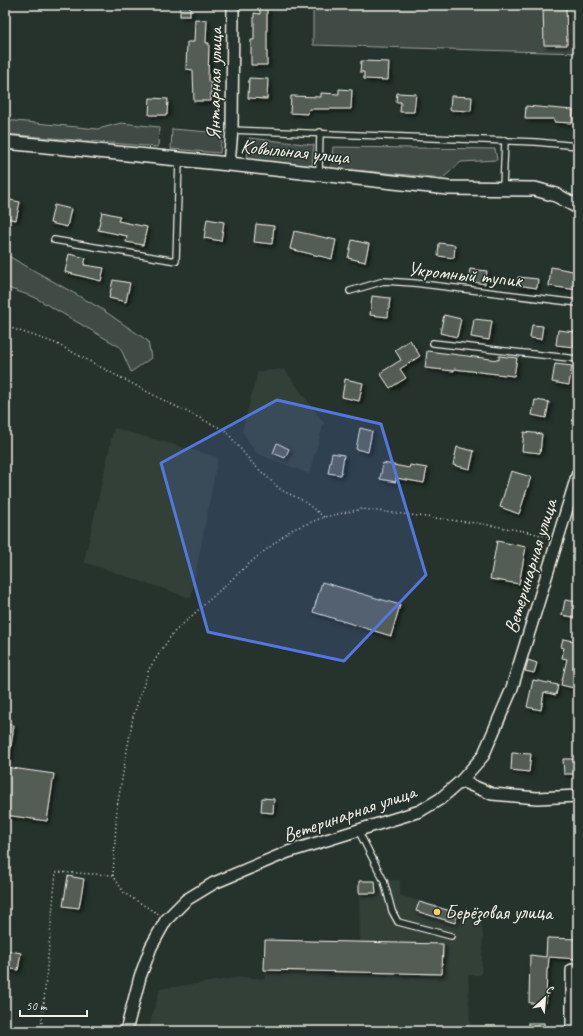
<svg xmlns="http://www.w3.org/2000/svg" width="583" height="1036" font-family="Caveat,sans-serif">
  <style>
    .built { fill: #333f39 }
    .green { fill: #414b45; stroke: #9a9e96 }
    .building { fill: #525c55; stroke: #f4f1e8; filter: url(#shadow) }
    .lines { fill: none; stroke-linecap: round; stroke-linejoin: round }
    .service-casing { stroke: #f4f1e8; stroke-width: 8 }
    .minor-casing { stroke: #f4f1e8; stroke-width: 14 }
    .tertiary-casing { stroke: #f4f1e8; stroke-width: 16 }
    .path { stroke: #f4f1e8; stroke-width: 1.5; stroke-dasharray: 1 3; stroke-linecap: butt }
    .service { stroke: #26332d; stroke-width: 5.5 }
    .minor { stroke: #26332d; stroke-width: 11 }
    .tertiary { stroke: #26332d; stroke-width: 13 }
    .marked { fill: #5377dc; fill-opacity: 0.2; stroke: #5377dc; stroke-width: 3; stroke-linejoin: round }
    .poi-dot { fill: #ffd166; stroke: #26332d; stroke-width: 1.5 }
    .labels { text-anchor: middle; stroke-width: 3; stroke-linejoin: round; paint-order: stroke }
    .street-label { font-size: 20px; fill: #f4f1e8; stroke: #26332d }
    .poi-label { font-size: 20px; fill: #f4f1e8; stroke: #26332d; text-anchor: start }
  </style>
  <defs>
    <filter id="shadow"><feDropShadow dx="2.5" dy="2.5" stdDeviation="2" flood-color="#0009"/></filter>
  </defs>
  <rect width="100%" height="100%" fill="#26332d"/>
  <filter id="ink" filterUnits="userSpaceOnUse"><feTurbulence type="fractalNoise" baseFrequency=".025" numOctaves="2"/><feDisplacementMap in="SourceGraphic" scale="8" xChannelSelector="R" yChannelSelector="G"/><feConvolveMatrix kernelMatrix="1 2 1 2 8 2 1 2 1" color-interpolation-filters="sRGB"/></filter>
  <g filter="url(#ink)">
    <g class="built">
      <polygon points="284,369 324,423 309,474 256,453 242,431 258,371"/>
      <polygon points="114,428 218,457 191,598 84,562"/>
      <polygon points="400,880 400,895 481,921 483,936 481,975 468,975 470,1027 458,1028 458,1031 148,1031 160,989 242,977 265,979 265,940 360,942 359,881"/>
    </g>
    <g class="green">
      <polygon points="313,5 578,5 578,53 313,45"/>
      <polygon points="5,120 98,129 121,123 159,127 158,147 5,134"/>
      <polygon points="172,129 222,133 220,153 171,149"/>
      <polygon points="249,138 314,145 312,166 247,159"/>
      <polygon points="333,147 495,149 497,160 461,162 443,178 331,168"/>
      <polygon points="5,254 100,308 148,341 151,358 131,372 120,347 34,297 5,287"/>
    </g>
    <g class="building">
      <rect x="180" y="5" width="10" height="11"/>
      <polygon points="260,5 267,5 267,65 251,65 251,40 254,40 254,13 260,14"/>
      <polygon points="543,5 566,5 567,45 544,45"/>
      <polygon points="195,19 207,20 206,43 209,43 208,82 211,82 211,101 194,101 193,70 186,69 187,42 194,42"/>
      <polygon points="361,61 389,62 388,80 364,79 364,72 360,72"/>
      <polygon points="249,78 268,79 267,99 248,98"/>
      <polygon points="339,89 352,90 351,109 309,109 308,114 290,113 291,96 321,97 321,93 339,94"/>
      <polygon points="397,93 416,94 414,112 400,112 401,102 396,102"/>
      <polygon points="451,96 472,97 471,111 450,110"/>
      <polygon points="150,98 168,99 167,115 149,115"/>
      <polygon points="526,106 573,110 572,123 554,122 554,119 525,119"/>
      <polygon points="5,199 20,202 16,220 5,218"/>
      <polygon points="54,205 71,209 67,227 50,223"/>
      <polygon points="102,212 120,216 118,221 147,227 143,245 126,242 127,236 98,230"/>
      <polygon points="207,219 224,222 221,241 204,238"/>
      <polygon points="256,224 274,226 272,244 254,242"/>
      <polygon points="294,231 336,240 332,259 290,249"/>
      <polygon points="352,240 369,244 365,262 348,258"/>
      <polygon points="439,243 455,245 454,258 438,256"/>
      <polygon points="69,254 86,258 84,265 104,268 101,281 65,272"/>
      <polygon points="551,267 578,272 578,290 549,286"/>
      <polygon points="470,269 487,271 485,284 468,281"/>
      <polygon points="518,277 538,279 537,288 517,285"/>
      <polygon points="113,280 130,283 126,302 109,298"/>
      <polygon points="372,296 390,298 388,317 370,315"/>
      <polygon points="444,315 461,319 457,337 440,333"/>
      <polygon points="474,319 492,321 489,340 471,337"/>
      <polygon points="532,325 543,326 541,339 530,338"/>
      <polygon points="558,330 575,332 574,347 556,345"/>
      <polygon points="410,340 420,356 400,369 406,378 390,388 380,373 401,360 395,350"/>
      <polygon points="427,351 499,360 499,356 517,358 514,376 454,369 454,371 425,368"/>
      <polygon points="555,364 572,366 569,385 552,382"/>
      <polygon points="345,379 363,383 359,401 342,397"/>
      <polygon points="535,400 549,402 546,418 532,415"/>
      <polygon points="360,428 372,431 368,452 356,449"/>
      <polygon points="524,432 542,434 540,453 522,451"/>
      <polygon points="277,443 289,449 285,458 273,453"/>
      <polygon points="457,447 474,451 470,469 453,465"/>
      <polygon points="332,453 344,455 341,475 328,473"/>
      <polygon points="383,463 409,468 410,465 427,468 424,483 396,478 396,482 380,479"/>
      <polygon points="511,471 531,477 519,514 500,507"/>
      <polygon points="497,541 526,547 519,584 490,579"/>
      <polygon points="322,582 400,605 391,636 313,612"/>
      <polygon points="565,600 578,602 578,618 562,615"/>
      <polygon points="563,639 578,642 574,669 578,670 578,689 561,685 567,659 562,658 564,648 561,647"/>
      <polygon points="528,660 537,663 534,673 525,671"/>
      <polygon points="533,680 558,685 556,695 544,692 541,710 527,707"/>
      <polygon points="5,723 14,725 9,760 5,759"/>
      <polygon points="512,753 531,754 529,772 511,770"/>
      <polygon points="563,759 575,759 575,774 564,774"/>
      <polygon points="5,767 54,774 47,821 5,815"/>
      <polygon points="262,798 274,799 273,813 261,812"/>
      <polygon points="68,876 84,879 79,908 63,906"/>
      <polygon points="359,881 375,881 376,893 359,893"/>
      <polygon points="419,902 458,913 455,923 416,911"/>
      <polygon points="547,938 578,939 578,959 549,957 548,969 547,969 546,1003 529,1003 530,955 546,957"/>
      <polygon points="265,940 443,944 442,974 264,970"/>
      <polygon points="5,950 21,953 18,970 5,968"/>
      <rect x="528" y="1023" width="16" height="8"/>
    </g>
    <g class="lines">
      <g class="service-casing">
        <g id="service">
          <polyline points="232,130 536,142 578,146"/>
          <polyline points="319,173 320,132"/>
          <polyline points="503,188 505,140"/>
          <polyline points="54,240 176,261 179,160"/>
          <polyline points="350,291 384,281 414,283 578,303"/>
          <polyline points="433,343 578,359"/>
          <polyline points="358,830 384,881 392,911 398,922 451,936"/>
        </g>
      </g>
      <g class="minor-casing">
        <g id="minor">
          <polyline points="229,164 232,130 233,5"/>
          <polyline points="461,781 492,794 537,798 578,796"/>
          <polyline points="126,1031 140,977 151,947 166,920 186,900 214,883 288,852 420,811 440,799 461,781 483,756 511,691 578,473"/>
          <polyline points="572,1031 572,970"/>
        </g>
      </g>
      <g class="tertiary-casing">
        <polyline id="tertiary" points="5,142 229,164 448,188 535,189 556,195 578,207"/>
      </g>
      <g class="path">
        <polyline points="5,326 55,343 165,401 226,431 252,463 281,490 302,500 324,517"/>
        <polyline points="158,914 124,893 113,875 114,859 117,807 133,717 149,669 173,633 252,561 291,530 324,517 362,509 483,524 529,532 549,537"/>
        <polyline points="41,1031 56,872 113,875"/>
      </g>
      <use href="#service" class="service"/>
      <use href="#minor" class="minor"/>
      <use href="#tertiary" class="tertiary"/>
    </g>
  </g>
  <path class="marked" d="M277 400 381 424 426 575 344 661 208 632 161 463Z"/>
  <circle class="poi-dot" cx="437" cy="912" r="4"/>
  <g class="labels">
    <g class="street-label">
      <text transform="translate(214 84) rotate(-89)" y="7">Янтарная улица</text>
      <text transform="translate(295 151) rotate(6)" y="7">Ковыльная улица</text>
      <text transform="translate(465 274) rotate(6)" y="7">Укромный тупик</text>
      <text transform="translate(530 566) rotate(-73)" y="7">Ветеринарная улица</text>
      <text transform="translate(349 813) rotate(-19)" y="7">Ветеринарная улица</text>
    </g>
    <g class="poi-label">
      <text x="445" y="919">Берёзовая улица</text>
    </g>
  </g>
  <rect width="583" height="1036" fill="none" stroke="#26332d" stroke-width="20"/>
  <rect x="10" y="10" width="563" height="1016" fill="none" stroke="#f4f1e8" stroke-width="1.5" filter="url(#ink)"/>
  <g transform="translate(545 998) rotate(26)" stroke="#26332d" stroke-width="3" paint-order="stroke">
  <path d="M0-3L7 15L0 10L-7 15Z" fill="#f4f1e8"/>
  <text y="-6" font-size="11" font-weight="bold" text-anchor="middle" fill="#f4f1e8">С</text>
  </g>
  <path d="M20 1010v6h67v-6" fill="none" stroke="#f4f1e8" stroke-width="2"/>
  <text x="26" y="1010" font-size="12" fill="#f4f1e8" stroke="#26332d" stroke-width="3" paint-order="stroke">50 m</text>
</svg>
